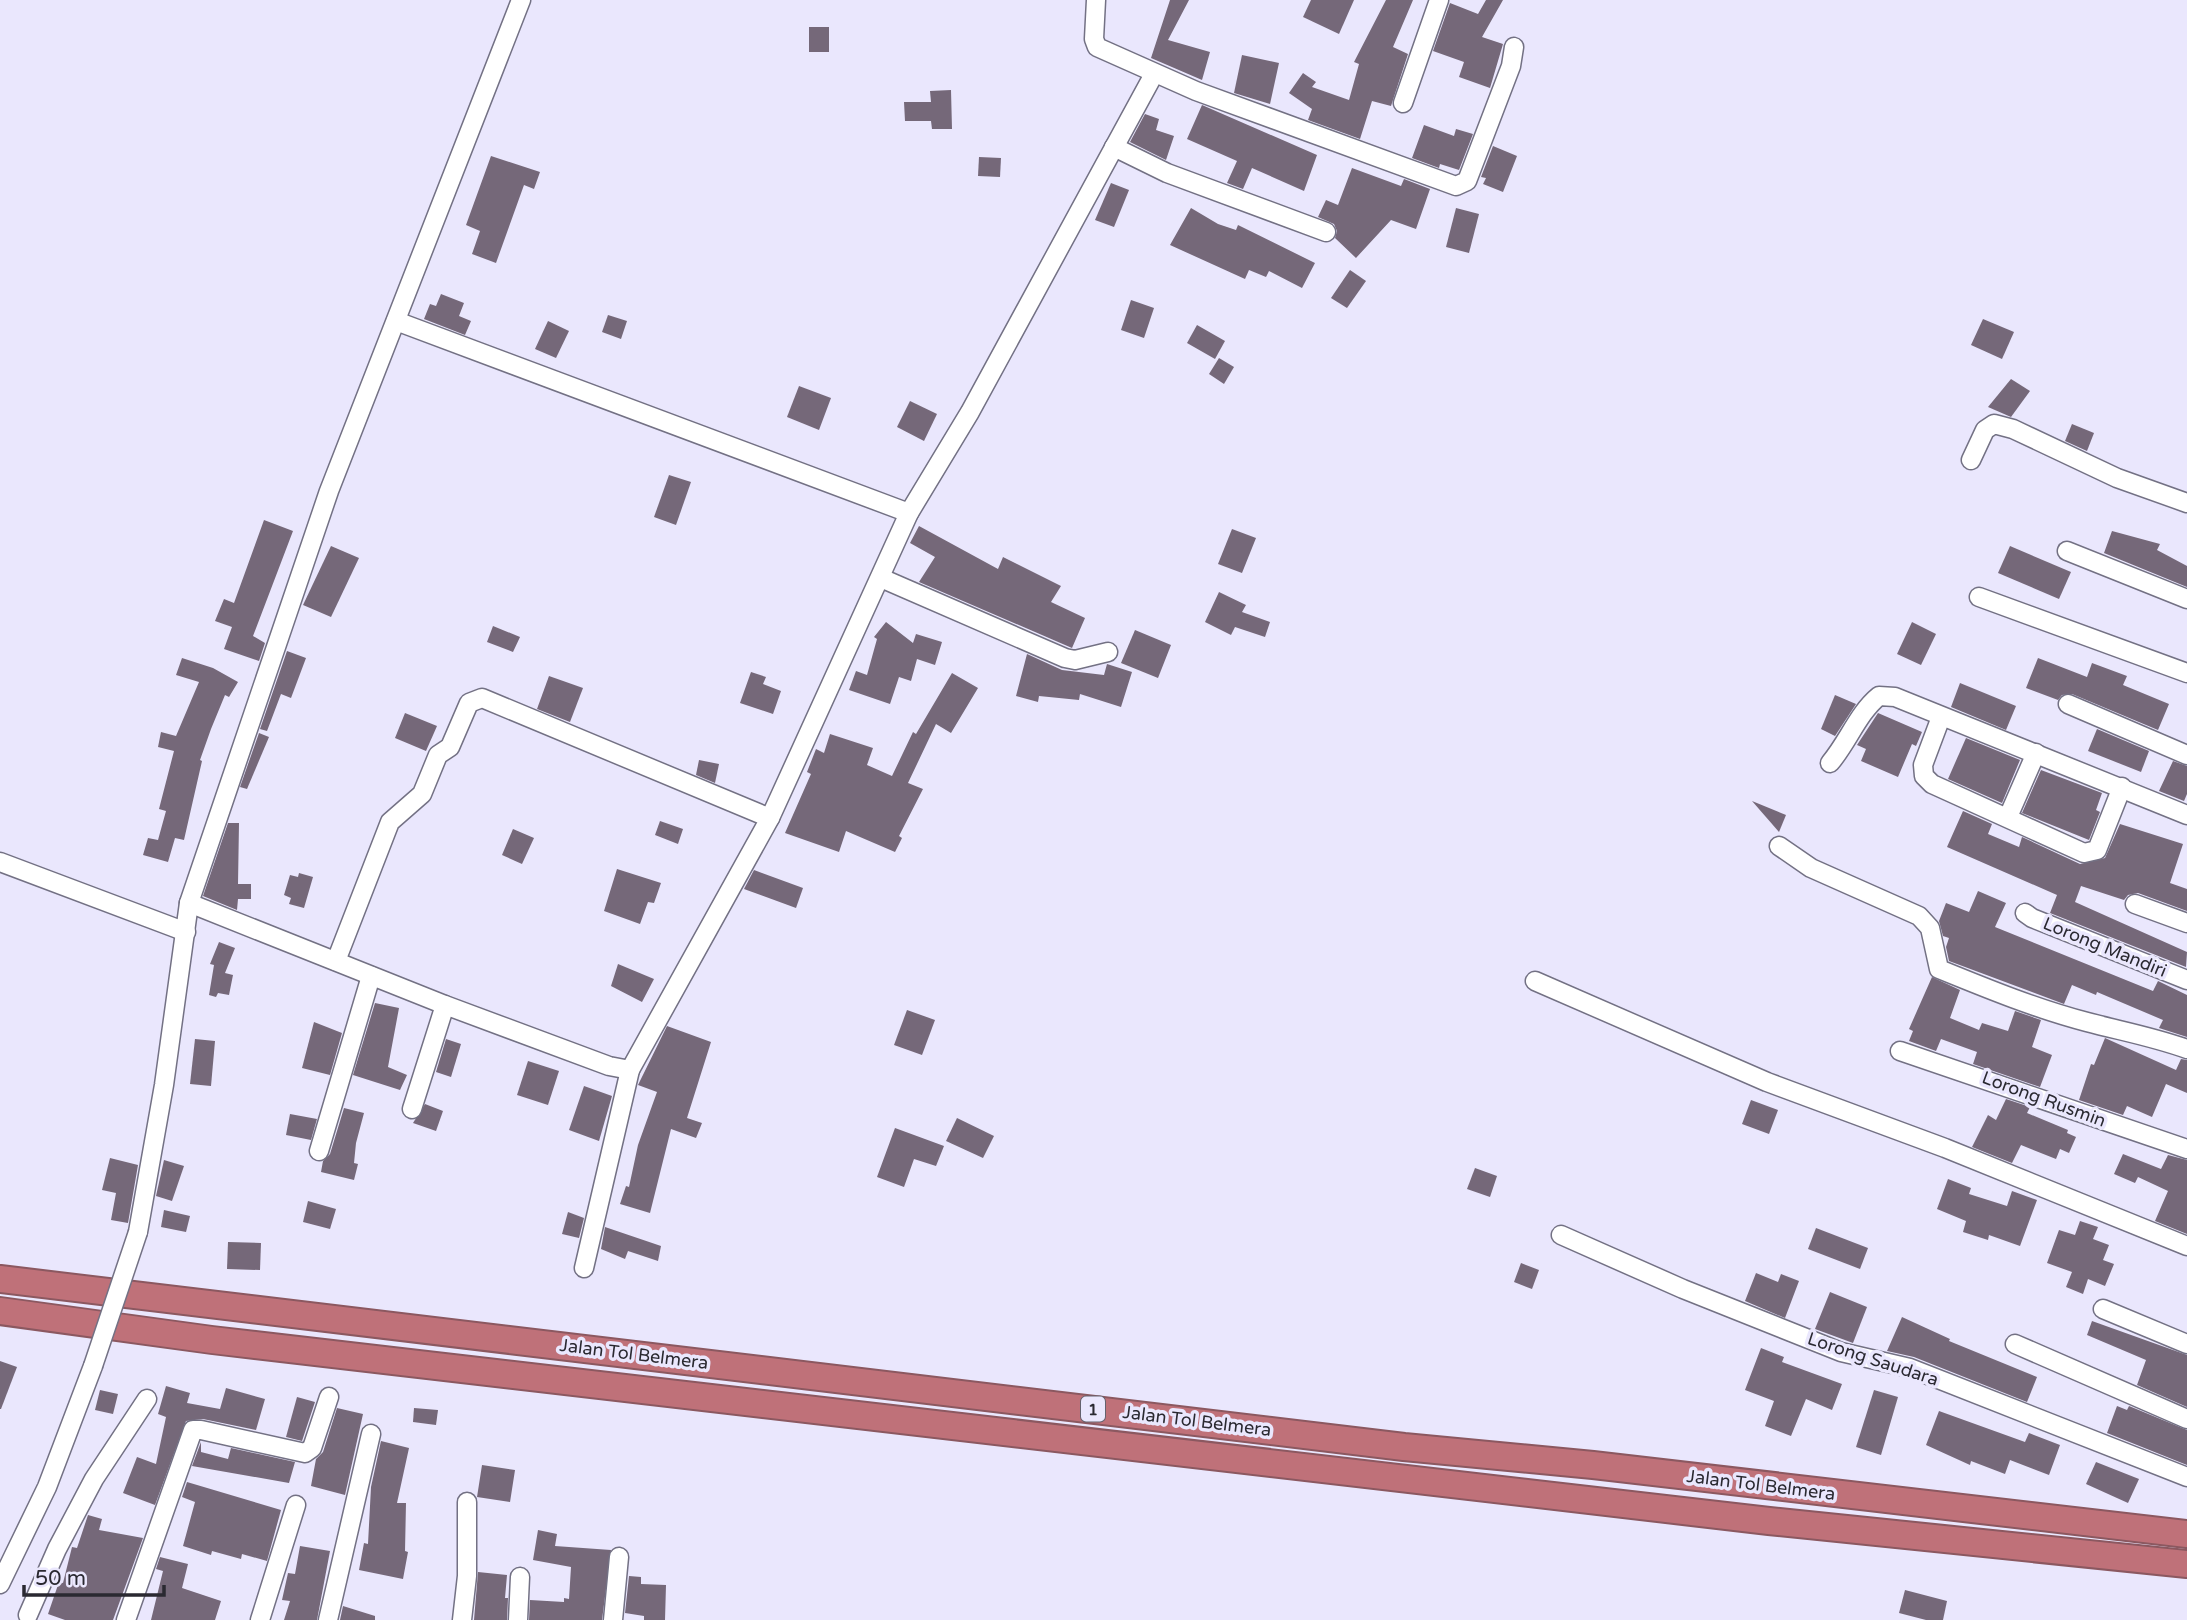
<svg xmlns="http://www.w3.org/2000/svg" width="2187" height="1620" font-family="'Varela Round',sans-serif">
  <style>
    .building { fill: #756879 }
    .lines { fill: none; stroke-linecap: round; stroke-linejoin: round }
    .minor-casing { stroke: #737184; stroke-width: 21 }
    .highway-casing { stroke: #8b5860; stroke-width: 30 }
    .minor { stroke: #fff; stroke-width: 18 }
    .highway { stroke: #bf7179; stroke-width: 26 }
    .minor-bridge-casing { stroke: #737184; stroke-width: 21; stroke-linecap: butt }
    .minor-bridge { stroke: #fff; stroke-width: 18 }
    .labels { text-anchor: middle; stroke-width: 7; stroke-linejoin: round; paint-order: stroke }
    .shield { fill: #eae7fd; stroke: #64626e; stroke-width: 2 }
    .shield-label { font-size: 16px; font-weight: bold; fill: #2a2931 }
    .street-label { font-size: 18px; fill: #2a2931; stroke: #eae7fd }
  </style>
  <rect width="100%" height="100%" fill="#eae7fd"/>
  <g class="building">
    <polygon points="1170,0 1189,0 1168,40 1210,52 1202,80 1151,58"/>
    <polygon points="1311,0 1354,0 1339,34 1303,17"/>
    <polygon points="1386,0 1413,0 1393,47 1408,54 1391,106 1372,101 1360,139 1308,120 1312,109 1289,93 1303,73 1316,82 1312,87 1349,100 1359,64 1354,62"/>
    <polygon points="1486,0 1503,0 1482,37 1503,44 1490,88 1459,77 1464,62 1433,51 1450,3 1478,14"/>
    <rect x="809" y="27" width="20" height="25"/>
    <polygon points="1242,55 1279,63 1270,104 1234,93"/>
    <polygon points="951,90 952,129 932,129 931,121 905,121 904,102 931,102 930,91"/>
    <polygon points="1202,105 1317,155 1304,191 1252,168 1243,189 1227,183 1237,161 1187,139"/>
    <polygon points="1145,114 1159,119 1156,130 1174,136 1166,160 1130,142"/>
    <polygon points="1424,125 1454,136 1456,129 1473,134 1459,170 1440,164 1439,168 1412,158"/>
    <polygon points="1493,146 1517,156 1503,192 1483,184 1486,178 1481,177"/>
    <polygon points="491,156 540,172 534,189 524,185 496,263 472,254 480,231 466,225"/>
    <polygon points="979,157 1001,158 1000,177 978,176"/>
    <polygon points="1352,168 1401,186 1404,179 1430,189 1416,229 1391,220 1356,258 1335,238 1337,231 1334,224 1318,217 1326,200 1338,205"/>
    <polygon points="1111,183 1129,190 1114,227 1095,220"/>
    <polygon points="1191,208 1218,224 1236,230 1238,225 1315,263 1302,288 1269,271 1266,277 1249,270 1245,279 1170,245"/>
    <polygon points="1456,208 1479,214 1469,253 1446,247"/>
    <polygon points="1350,270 1366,281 1347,308 1331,298"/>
    <polygon points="441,294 464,303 459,316 471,321 465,335 424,319 430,304 436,306"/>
    <polygon points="1131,300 1154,308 1144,338 1121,330"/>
    <polygon points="608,315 627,321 621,339 602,332"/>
    <polygon points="1983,319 2014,332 2002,359 1971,345"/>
    <polygon points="548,321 569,331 556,358 535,349"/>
    <polygon points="1197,325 1225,341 1215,359 1187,343"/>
    <polygon points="1219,358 1234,367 1224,384 1209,374"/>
    <polygon points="2011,379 2030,391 2011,417 1988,407"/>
    <polygon points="799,386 831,398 819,430 787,417"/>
    <polygon points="910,401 937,414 924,441 897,427"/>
    <polygon points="2072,424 2094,433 2087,451 2065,441"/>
    <polygon points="669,475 691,482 676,525 654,517"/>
    <polygon points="264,520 293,531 253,636 265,643 259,661 224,649 232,627 215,621 224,599 234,603"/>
    <polygon points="919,526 998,569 1003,557 1061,586 1051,602 1085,618 1072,648 919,582 935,557 910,543"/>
    <polygon points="1232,529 1256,538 1242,573 1218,564"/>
    <polygon points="2112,531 2160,544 2157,550 2187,566 2187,587 2104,553"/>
    <polygon points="331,546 359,558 331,617 303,605"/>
    <polygon points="2010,546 2071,572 2059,599 1998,573"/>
    <polygon points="1219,592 1246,605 1242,612 1270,622 1265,637 1235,627 1231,635 1205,622"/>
    <polygon points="886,622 913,643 916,634 942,642 935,665 917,659 911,681 899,677 890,704 849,690 856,671 867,675 877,639 874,637"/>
    <polygon points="1912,622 1936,634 1921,665 1897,654"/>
    <polygon points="493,626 520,637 513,652 487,642"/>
    <polygon points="1135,630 1171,645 1158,678 1121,663"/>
    <polygon points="287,651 306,658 291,698 281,694 267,731 260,729"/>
    <polygon points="1027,654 1062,670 1104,675 1107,664 1132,672 1121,707 1080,694 1079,700 1039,696 1038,702 1016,696"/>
    <polygon points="182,658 213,668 238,682 229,697 225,695 211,729 200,760 202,761 184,840 175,838 168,862 143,855 148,838 158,840 166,811 159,809 174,751 158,747 161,732 176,736 199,682 176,675"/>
    <polygon points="2038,658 2087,677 2092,663 2127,676 2123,685 2169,704 2158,730 2072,694 2062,695 2058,700 2026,688"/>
    <polygon points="751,672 766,677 763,684 781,691 773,714 740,703"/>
    <polygon points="952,673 978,688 951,733 936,724 908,783 923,789 899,836 902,838 895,852 846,831 839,852 785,833 811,774 807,772 816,749 824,753 830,734 873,748 867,765 892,776 913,732 916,734"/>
    <polygon points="549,676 583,688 570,722 537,709"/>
    <polygon points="1960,683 2016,706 2006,730 1951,707"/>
    <polygon points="1835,695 1856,704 1835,736 1821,729"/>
    <polygon points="405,713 437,726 426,751 395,738"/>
    <polygon points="1878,713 1922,732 1916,746 1912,744 1898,777 1861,761 1866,749 1857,745"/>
    <polygon points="2097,729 2149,751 2141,772 2088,751"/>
    <polygon points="259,733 269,737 247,789 240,787"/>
    <polygon points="1966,738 2020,760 2002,803 1948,779"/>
    <polygon points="699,760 719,764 715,783 696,775"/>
    <polygon points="2173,761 2187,766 2187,794 2184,801 2159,791"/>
    <polygon points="2041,770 2102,793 2096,810 2100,812 2089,840 2022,813"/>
    <polygon points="1752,801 1786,815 1779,832"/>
    <polygon points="1963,811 1992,824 1988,834 2019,847 2022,837 2080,864 2105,858 2120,824 2183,844 2170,883 2187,889 2187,911 2138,893 2128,895 2124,900 2081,886 2075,902 2187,952 2186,967 2050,913 2057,895 1947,847"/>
    <polygon points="660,821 683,829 678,844 655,835"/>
    <polygon points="228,823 239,823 238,884 251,884 251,899 238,899 237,910 203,896"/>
    <polygon points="513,829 534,838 522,864 502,855"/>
    <polygon points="617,869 661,883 654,903 648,902 640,924 604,911"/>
    <polygon points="754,870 803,888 796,908 744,889"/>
    <polygon points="299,873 313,877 304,908 289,904 291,898 284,895 290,875 298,877"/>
    <polygon points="1978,891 2006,903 1995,927 2153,991 2158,981 2187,995 2187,1037 2159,1028 2163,1020 2097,992 2096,995 2072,985 2064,1004 1949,961 1946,947 1949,938 1943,936 1939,921 1946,903 1969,912"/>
    <polygon points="219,942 235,948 225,973 233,975 229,995 218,993 216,997 209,995 214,965 210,964"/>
    <polygon points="618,964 654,979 642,1002 611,986"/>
    <polygon points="1932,977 1960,990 1950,1018 1979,1030 1982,1023 2008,1031 2015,1011 2041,1020 2032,1047 2052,1055 2040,1087 1973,1064 1977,1052 1941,1039 1936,1051 1909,1041 1913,1031 1909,1029"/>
    <polygon points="375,1003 399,1008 388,1067 407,1075 400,1090 353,1075"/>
    <polygon points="907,1010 935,1020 922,1055 894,1045"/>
    <polygon points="314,1022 342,1033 330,1075 302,1068"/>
    <polygon points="667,1026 711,1042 687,1118 702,1123 696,1138 671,1129 650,1213 620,1204 626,1186 629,1187 638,1145 657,1092 638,1085"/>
    <polygon points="2105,1038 2176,1070 2181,1059 2187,1060 2187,1093 2166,1084 2152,1117 2127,1106 2123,1115 2079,1100 2091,1064 2094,1065"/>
    <polygon points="195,1039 215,1041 211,1086 190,1084"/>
    <polygon points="446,1039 461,1044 451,1077 436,1072"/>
    <polygon points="528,1061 559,1071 548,1105 517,1095"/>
    <polygon points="584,1086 612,1096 599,1141 569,1130"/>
    <polygon points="2006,1099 2030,1107 2027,1113 2068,1130 2067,1133 2076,1137 2069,1153 2060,1149 2056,1159 2021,1145 2012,1163 1972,1147 1988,1115 1996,1120"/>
    <polygon points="1751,1100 1778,1110 1769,1134 1742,1124"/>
    <polygon points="425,1104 443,1111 436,1131 413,1123"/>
    <polygon points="344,1108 364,1113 356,1143 354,1163 358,1164 354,1180 321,1172 323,1161 330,1154"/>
    <polygon points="290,1114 317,1119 311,1140 286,1135"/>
    <polygon points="957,1118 994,1136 983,1158 946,1141"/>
    <polygon points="895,1128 944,1146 936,1166 914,1159 904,1187 877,1177"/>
    <polygon points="2123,1154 2161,1169 2168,1155 2187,1160 2187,1234 2155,1221 2168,1191 2138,1177 2135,1183 2114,1174"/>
    <polygon points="110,1158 138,1165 128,1223 111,1220 116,1193 102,1190"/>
    <polygon points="164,1160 184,1166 172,1201 156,1196"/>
    <polygon points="1475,1168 1497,1176 1490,1197 1467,1189"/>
    <polygon points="1948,1179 1971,1188 1969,1194 2007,1206 2012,1191 2037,1200 2020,1246 1989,1235 1988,1240 1963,1232 1966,1221 1937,1209"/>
    <polygon points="308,1201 336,1209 330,1229 303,1222"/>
    <polygon points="164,1210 190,1216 186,1232 161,1227"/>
    <polygon points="568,1212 584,1218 579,1238 562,1234"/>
    <polygon points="2080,1221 2098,1227 2093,1239 2109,1245 2103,1260 2114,1264 2105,1286 2088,1279 2083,1294 2066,1287 2072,1272 2047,1263 2059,1230 2075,1235"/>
    <polygon points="605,1227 661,1246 658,1261 628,1251 625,1259 601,1249"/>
    <polygon points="1816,1228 1868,1248 1860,1269 1808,1249"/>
    <polygon points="228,1242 261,1243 260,1270 227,1269"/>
    <polygon points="1521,1263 1539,1270 1532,1289 1514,1282"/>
    <polygon points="1756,1273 1778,1282 1781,1274 1799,1281 1785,1318 1745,1301"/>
    <polygon points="1830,1292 1867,1307 1853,1343 1815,1329"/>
    <polygon points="1902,1317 1950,1339 1949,1341 2037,1377 2027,1402 1914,1357 1887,1351"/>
    <polygon points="2092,1321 2187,1355 2187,1407 2137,1385 2146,1360 2087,1335"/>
    <polygon points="1761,1348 1784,1357 1782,1362 1842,1384 1832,1410 1806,1399 1791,1436 1765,1426 1774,1401 1745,1390"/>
    <polygon points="0,1361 17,1367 1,1409 0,1409"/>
    <polygon points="166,1386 190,1393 187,1403 220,1409 226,1388 265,1399 256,1430 203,1419 186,1421 155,1505 123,1493 137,1457 156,1464 166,1417 158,1414"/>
    <polygon points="100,1390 118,1394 113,1414 95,1410"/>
    <polygon points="1874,1390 1898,1397 1881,1455 1856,1447"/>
    <polygon points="297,1397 315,1402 302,1441 286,1437"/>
    <polygon points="2117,1406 2127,1410 2129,1406 2187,1430 2187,1465 2107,1433"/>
    <polygon points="337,1408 363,1414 345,1495 311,1486 316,1459 323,1452"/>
    <polygon points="414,1408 438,1410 436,1425 413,1422"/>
    <polygon points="1939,1411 2025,1442 2029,1433 2060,1445 2049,1475 2010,1460 2005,1474 1971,1461 1970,1465 1926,1445"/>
    <polygon points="381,1441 409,1448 397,1503 406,1503 405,1551 408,1552 403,1579 359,1570 364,1543 368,1544 371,1487"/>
    <polygon points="201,1442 201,1452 228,1459 231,1448 295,1462 289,1483 192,1466"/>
    <polygon points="2096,1462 2139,1479 2128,1503 2086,1484"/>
    <polygon points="482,1465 515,1470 510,1502 477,1497"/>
    <polygon points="187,1482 281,1510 267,1561 242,1554 241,1559 212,1551 211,1555 183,1546 195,1502 182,1497"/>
    <polygon points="88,1515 102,1519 99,1530 143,1538 113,1620 65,1620 48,1614 59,1582 63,1583 72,1547 77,1548"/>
    <polygon points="538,1530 557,1534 555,1546 611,1550 602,1620 529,1620 530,1600 564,1602 564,1598 569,1599 571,1567 533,1560"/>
    <polygon points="300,1546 330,1551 317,1620 284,1620 290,1601 282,1600 288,1573 295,1574"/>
    <polygon points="160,1557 188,1564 182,1588 221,1601 215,1620 151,1620 163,1571 156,1569"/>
    <polygon points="478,1572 507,1575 505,1598 508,1598 507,1620 474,1620"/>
    <polygon points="629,1576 641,1577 641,1584 666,1585 665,1620 644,1620 644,1616 625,1613"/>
    <polygon points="1905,1590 1947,1601 1943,1620 1926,1620 1899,1613"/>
    <polygon points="343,1606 375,1616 375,1620 340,1620"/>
  </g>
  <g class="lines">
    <g class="minor-casing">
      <g id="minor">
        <polyline points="1096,0 1094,39 1097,47 1196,91 1456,186 1467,181 1511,66 1514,47"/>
        <polyline points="1403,103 1439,0"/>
        <polyline points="1114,147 1167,173 1326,232"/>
        <polyline points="396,321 909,513"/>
        <polyline points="1971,460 1985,430 1994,424 2013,429 2117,478 2187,503"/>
        <polyline points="2067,551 2187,599"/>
        <polyline points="881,578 1065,658 1075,660 1108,652"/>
        <polyline points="1979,597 2187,673"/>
        <polyline points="2068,704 2187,755"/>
        <polyline points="1941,717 1923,765 1924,776 1932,784 2084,853 2097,850 2122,787"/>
        <path d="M1830 763C1848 742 1858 713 1879 696L1895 697 2187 815"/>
        <polyline points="2008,817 2036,753"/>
        <path d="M1779 846 1811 868 1919 916 1930 928 1939 969C1988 989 2037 1009 2087 1022 2121 1031 2154 1037 2187 1049"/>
        <polyline points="0,862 186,932"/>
        <polyline points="189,903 445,1005 609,1066 630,1070 770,818 909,513 970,412 1154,74"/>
        <polyline points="2135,904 2187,923"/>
        <polyline points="2025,913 2032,918 2187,980"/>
        <polyline points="336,961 390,822 422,794 438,755 450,747 469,703 482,698 770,818"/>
        <polyline points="1535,981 1767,1082 1945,1148 2187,1246"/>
        <polyline points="1900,1051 2187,1149"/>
        <polyline points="412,1109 445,1005"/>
        <polyline points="319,1151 371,976"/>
        <polyline points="138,1232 164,1085 189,903 329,491 521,0"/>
        <polyline points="1561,1235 1683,1289 1841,1352 1910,1368 2187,1477"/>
        <polyline points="584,1268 630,1070"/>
        <polyline points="2103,1309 2187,1344"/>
        <polyline points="2015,1344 2187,1419"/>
        <polyline points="0,1584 47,1487 93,1366"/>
        <polyline points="28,1615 57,1549 94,1479 147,1399"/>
        <polyline points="126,1620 193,1430 201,1430 305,1453 312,1448 329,1397"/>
        <polyline points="260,1620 296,1505"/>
        <polyline points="328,1620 371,1434"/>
        <polyline points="462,1620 467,1576 467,1502"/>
        <polyline points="518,1620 520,1577"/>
        <polyline points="613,1620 619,1557"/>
      </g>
    </g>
    <g class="highway-casing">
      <g id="highway">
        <polyline points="0,1279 1404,1447 1593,1465 2187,1534"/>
        <polyline points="0,1311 212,1340 1769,1521 2187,1564"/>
      </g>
    </g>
    <use href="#minor" class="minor"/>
    <use href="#highway" class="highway"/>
    <g class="minor-bridge-casing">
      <polyline id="minor-bridge" points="93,1366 138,1232"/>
    </g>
    <use href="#minor-bridge" class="minor-bridge"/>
  </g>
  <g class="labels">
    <rect class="shield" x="1081" y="1396.5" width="24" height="25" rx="5"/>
    <g class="shield-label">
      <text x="1093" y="1415">1</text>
    </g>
    <g class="street-label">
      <text transform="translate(2105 947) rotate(22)" y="6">Lorong Mandiri</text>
      <text transform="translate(2044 1099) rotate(20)" y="6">Lorong Rusmin</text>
      <text transform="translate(634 1354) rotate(7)" y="6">Jalan Tol Belmera</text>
      <text transform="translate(1873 1359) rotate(18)" y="6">Lorong Saudara</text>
      <text transform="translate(1197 1421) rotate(7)" y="6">Jalan Tol Belmera</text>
      <text transform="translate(1761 1485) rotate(7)" y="6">Jalan Tol Belmera</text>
    </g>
  </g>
  <path d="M24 1585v10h140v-10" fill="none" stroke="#2a2931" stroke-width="3.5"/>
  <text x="35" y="1585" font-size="21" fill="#2a2931" stroke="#eae7fd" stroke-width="5" paint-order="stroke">50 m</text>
</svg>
